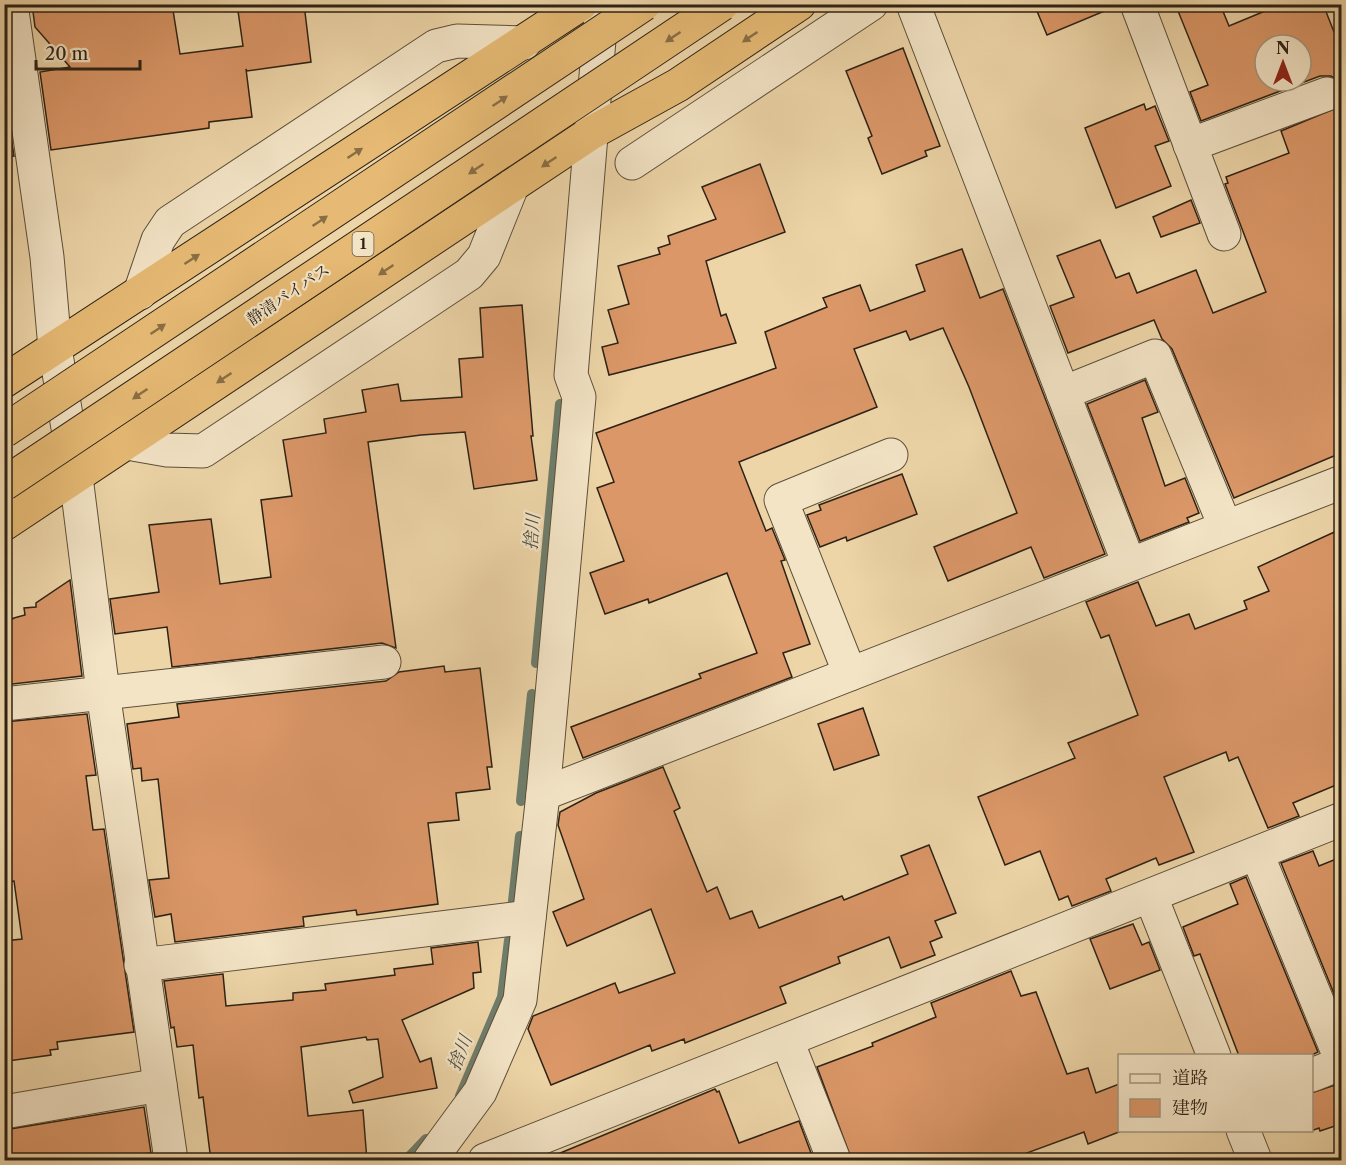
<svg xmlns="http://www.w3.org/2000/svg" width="1346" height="1165" font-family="'Libre Caslon Text','Noto Serif JP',serif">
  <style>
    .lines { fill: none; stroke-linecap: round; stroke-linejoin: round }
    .stream { stroke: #6e7d6b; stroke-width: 10 }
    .building { fill: #db9768; stroke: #2c2215; stroke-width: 1.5; fill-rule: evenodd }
    .minor-casing { stroke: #5c4f3a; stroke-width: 35 }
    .trunk-casing { stroke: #2c2215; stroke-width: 35 }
    .minor { stroke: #f3e4c6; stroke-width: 33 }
    .trunk { stroke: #e6ba74; stroke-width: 33 }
    .motorway-bridge-casing { stroke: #2c2215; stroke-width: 35; stroke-linecap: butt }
    .motorway-bridge { stroke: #e6ba74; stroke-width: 33 }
    .oneway { fill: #896e44 }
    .labels { text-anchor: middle; stroke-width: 4.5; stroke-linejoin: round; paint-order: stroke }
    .shield { fill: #f3e4c6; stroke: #685c4a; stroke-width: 1.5 }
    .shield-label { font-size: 15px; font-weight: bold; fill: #2c2215 }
    .street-label { font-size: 16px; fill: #2c2215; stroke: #f3e4c6 }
    .water-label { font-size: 18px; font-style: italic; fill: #4d4f40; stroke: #f3e4c6 }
  </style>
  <rect width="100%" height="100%" fill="#edd5a8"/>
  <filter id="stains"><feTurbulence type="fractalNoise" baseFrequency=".00333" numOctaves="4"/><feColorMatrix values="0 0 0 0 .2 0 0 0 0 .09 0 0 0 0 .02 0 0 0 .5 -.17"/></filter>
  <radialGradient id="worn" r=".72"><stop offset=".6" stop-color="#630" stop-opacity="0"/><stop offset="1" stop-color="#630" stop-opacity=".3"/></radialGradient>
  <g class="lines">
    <g class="stream">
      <polyline points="536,663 560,404"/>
      <polyline points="521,801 532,694"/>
      <polyline points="513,901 520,836"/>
      <polyline points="460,1096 502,997 509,940"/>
      <polyline points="406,1160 426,1139"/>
    </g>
  </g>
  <g class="building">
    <polygon points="32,4 172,4 180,54 243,46 237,4 304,4 311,62 247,71 246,69 252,117 209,122 209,128 51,150 40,72 70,67 35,27"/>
    <polygon points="1034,4 1119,4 1119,5 1047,35"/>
    <path d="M1194 4H1220L1229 26 1282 4H1323L1334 32 1341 29V83L1331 76H1320L1201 121 1190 92 1208 85 1178 11ZM1265 45H1301V81H1265Z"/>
    <polygon points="903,48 940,146 925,151 927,156 882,174 868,138 872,136 846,71"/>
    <polygon points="4,91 14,156 4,157"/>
    <polygon points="1144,104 1146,110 1155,106 1169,141 1155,146 1171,186 1116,208 1085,128"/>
    <polygon points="1341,106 1341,453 1234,498 1172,349 1162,339 1154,320 1068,353 1050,306 1074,297 1057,256 1100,240 1116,278 1129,273 1137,293 1196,270 1213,313 1266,292 1225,184 1228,183 1226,177 1289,153 1281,131"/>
    <polygon points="760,164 785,232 706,261 721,316 726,314 736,343 609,375 602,347 618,343 608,310 629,304 618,266 660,254 658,248 670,244 668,236 716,219 702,187"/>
    <polygon points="1191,200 1200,223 1161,237 1153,217"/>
    <polygon points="962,249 980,298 1003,289 1105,554 1044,578 1031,547 948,581 934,547 1017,513 969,387 943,328 910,340 906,331 854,349 877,407 739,462 766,531 772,528 785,560 781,561 810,644 783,653 792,677 583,758 571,727 701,678 699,674 757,653 727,573 649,603 648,599 605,614 590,573 624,561 597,488 614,482 596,433 776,368 765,332 827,307 823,298 860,285 870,311 925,291 916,265"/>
    <polygon points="522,305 533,436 531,436 537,480 474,489 465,432 421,435 368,442 396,648 382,643 172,667 167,627 115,634 110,599 159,592 149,525 211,519 220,584 271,577 261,500 292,496 283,440 326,433 324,419 366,412 362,390 398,384 401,401 462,397 459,359 483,357 480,308"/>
    <polygon points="1145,380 1158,412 1142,418 1165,486 1185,478 1199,513 1187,518 1189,522 1140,541 1087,404"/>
    <polygon points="902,474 917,514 847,541 846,537 820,547 807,515 821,510 819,505"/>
    <polygon points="1341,529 1341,783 1293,803 1299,816 1268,828 1238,757 1229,761 1226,752 1164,777 1194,852 1159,865 1156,858 1106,879 1111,891 1072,906 1068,896 1059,900 1040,851 1005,865 978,797 1075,758 1068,743 1138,715 1109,635 1101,638 1086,602 1138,582 1156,626 1189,614 1195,629 1247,609 1244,601 1269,591 1258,567"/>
    <polygon points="70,580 82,676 4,685 4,624 14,618 25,615 24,608 36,607 36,603"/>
    <polygon points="444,666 445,672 480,668 492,767 487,767 490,789 456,793 459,820 428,823 438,904 357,915 356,910 303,917 304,926 175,942 171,914 155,917 149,880 169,878 158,779 142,781 141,768 133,769 127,724 179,717 177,704 386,681 399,672"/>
    <polygon points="863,708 879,755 834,770 818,724"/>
    <polygon points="87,714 96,775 86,776 93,830 104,829 134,1032 57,1042 58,1049 50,1050 51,1055 8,1061 4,1038 4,941 22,939 14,881 4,882 4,722"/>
    <polygon points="663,767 680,808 674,811 707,892 717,887 730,919 752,911 759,928 842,896 844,900 908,874 901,856 929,845 956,913 935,921 942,937 930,942 935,955 901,968 889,937 838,957 840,963 780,987 786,1003 685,1043 684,1039 652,1051 650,1045 551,1085 528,1029 533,1016 615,983 619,993 675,973 651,909 567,946 553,912 584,899 558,825 560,812 596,793"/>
    <polygon points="1313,851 1319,866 1341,857 1341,1011 1281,863"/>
    <polygon points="1246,877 1318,1052 1310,1056 1239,1056 1200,954 1194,956 1183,927 1238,904 1230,884"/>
    <polygon points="1133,924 1142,945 1149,942 1160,970 1110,989 1090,939"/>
    <polygon points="478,942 481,972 473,973 474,988 402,1020 420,1062 431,1058 437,1088 353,1103 349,1091 383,1077 378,1039 367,1040 366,1037 301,1047 308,1116 363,1110 367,1161 211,1161 203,1097 199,1098 193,1045 177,1047 174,1027 171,1028 164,981 223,974 226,1006 293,1000 293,993 326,990 325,984 395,975 394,969 433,964 431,948"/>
    <polygon points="1011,971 1021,996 1036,992 1067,1074 1088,1068 1096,1093 1119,1084 1119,1132 1088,1144 1084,1132 1005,1161 852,1161 817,1067 873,1046 872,1043 936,1017 931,1003"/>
    <polygon points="1341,1083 1341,1124 1320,1131 1319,1128 1311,1131 1311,1093"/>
    <polygon points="715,1089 717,1092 719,1091 739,1143 799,1121 814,1161 541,1161"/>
    <polygon points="144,1107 151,1153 87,1161 4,1161 4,1130"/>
  </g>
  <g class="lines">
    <g class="minor-casing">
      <g id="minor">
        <polyline points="11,4 47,257 55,348 76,477 103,692 171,1160"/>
        <polyline points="913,4 1129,564"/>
        <polyline points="1137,4 1224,234"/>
        <polyline points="1190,145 1327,94"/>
        <polyline points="632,163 871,4"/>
        <polyline points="140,293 158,240 170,222 436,46 457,41 524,43"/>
        <polyline points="1063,393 1155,356 1225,526"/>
        <polyline points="127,443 167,450 203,451 469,274 484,256 512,186"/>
        <polyline points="850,674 781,500 891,455"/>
        <polyline points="4,704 384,662"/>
        <polyline points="543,794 1342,482"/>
        <polyline points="1257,854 1342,1062"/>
        <polyline points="1151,897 1214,1056"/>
        <polyline points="141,965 529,917"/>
        <polyline points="787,1041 834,1160"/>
        <polyline points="1312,1075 1342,1063"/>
        <polyline points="4,1112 160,1085"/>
        <polyline points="1243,1130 1255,1160"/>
        <polyline points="430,1160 480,1092 520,1000 543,794 579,397 571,375 602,4"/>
        <polyline points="485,1160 1342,819"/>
      </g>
    </g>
    <g class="trunk-casing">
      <g id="trunk">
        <polyline points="4,381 581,4"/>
        <polyline points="4,524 591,133 678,85 799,4"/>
      </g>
    </g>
    <use href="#minor" class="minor"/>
    <use href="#trunk" class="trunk"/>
    <g class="motorway-bridge-casing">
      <g id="motorway-bridge">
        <polyline points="4,431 644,4"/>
        <polyline points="4,484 722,4"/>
      </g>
    </g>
    <use href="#motorway-bridge" class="motorway-bridge"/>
  </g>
  <defs><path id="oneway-solid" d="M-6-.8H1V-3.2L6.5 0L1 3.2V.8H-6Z" transform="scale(1.5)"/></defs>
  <g class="oneway">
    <use href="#oneway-solid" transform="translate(673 37) rotate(146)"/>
    <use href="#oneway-solid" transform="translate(750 37) rotate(146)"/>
    <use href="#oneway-solid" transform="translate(500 101) rotate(-34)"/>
    <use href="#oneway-solid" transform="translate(355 153) rotate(-33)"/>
    <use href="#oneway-solid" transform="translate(549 162) rotate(146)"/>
    <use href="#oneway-solid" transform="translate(476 169) rotate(146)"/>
    <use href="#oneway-solid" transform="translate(320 221) rotate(-34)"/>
    <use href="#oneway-solid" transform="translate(192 259) rotate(-33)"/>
    <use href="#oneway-solid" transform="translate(386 270) rotate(146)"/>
    <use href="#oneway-solid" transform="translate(158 329) rotate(-34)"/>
    <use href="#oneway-solid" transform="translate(224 378) rotate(146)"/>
    <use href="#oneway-solid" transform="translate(140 394) rotate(146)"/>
  </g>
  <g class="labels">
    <rect class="shield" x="352.5" y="232" width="21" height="24" rx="4.5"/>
    <g class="shield-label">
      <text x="363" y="249">1</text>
    </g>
    <g class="street-label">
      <text transform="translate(288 294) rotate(-34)" y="6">静清バイパス</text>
    </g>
    <g class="water-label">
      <text transform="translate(532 532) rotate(-85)" y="6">捨川</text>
      <text transform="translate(460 1053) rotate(-68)" y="6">捨川</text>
    </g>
  </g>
  <rect width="1346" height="1165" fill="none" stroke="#edd5a8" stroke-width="24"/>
  <rect x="6" y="6" width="1334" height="1153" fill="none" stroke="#2c2215" stroke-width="3"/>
  <rect x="12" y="12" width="1322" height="1141" fill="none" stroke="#2c2215" stroke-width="1.5"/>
  <rect x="1118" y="1054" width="195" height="78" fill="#f3e4c6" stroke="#a3967f" stroke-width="1.5"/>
  <rect x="1130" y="1074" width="30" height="9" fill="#f3e4c6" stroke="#a3967f" stroke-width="1.5"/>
  <text x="1172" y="1084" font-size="18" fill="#2c2215">道路</text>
  <rect x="1130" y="1099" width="30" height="18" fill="#db9768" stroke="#a3967f" stroke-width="1.5"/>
  <text x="1172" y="1114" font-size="18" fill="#2c2215">建物</text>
  <g transform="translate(1283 63)"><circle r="28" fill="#f3e4c6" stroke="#a3967f" stroke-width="1.5"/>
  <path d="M0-4.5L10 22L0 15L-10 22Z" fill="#8f2418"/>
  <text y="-9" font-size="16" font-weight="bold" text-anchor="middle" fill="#2c2215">N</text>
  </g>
  <path d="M36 60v9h104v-9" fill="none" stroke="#2c2215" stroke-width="3"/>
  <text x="45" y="60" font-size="18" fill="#2c2215" stroke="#f3e4c6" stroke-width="4.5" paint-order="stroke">20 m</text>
  <rect width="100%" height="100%" filter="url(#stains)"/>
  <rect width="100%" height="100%" fill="url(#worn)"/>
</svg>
